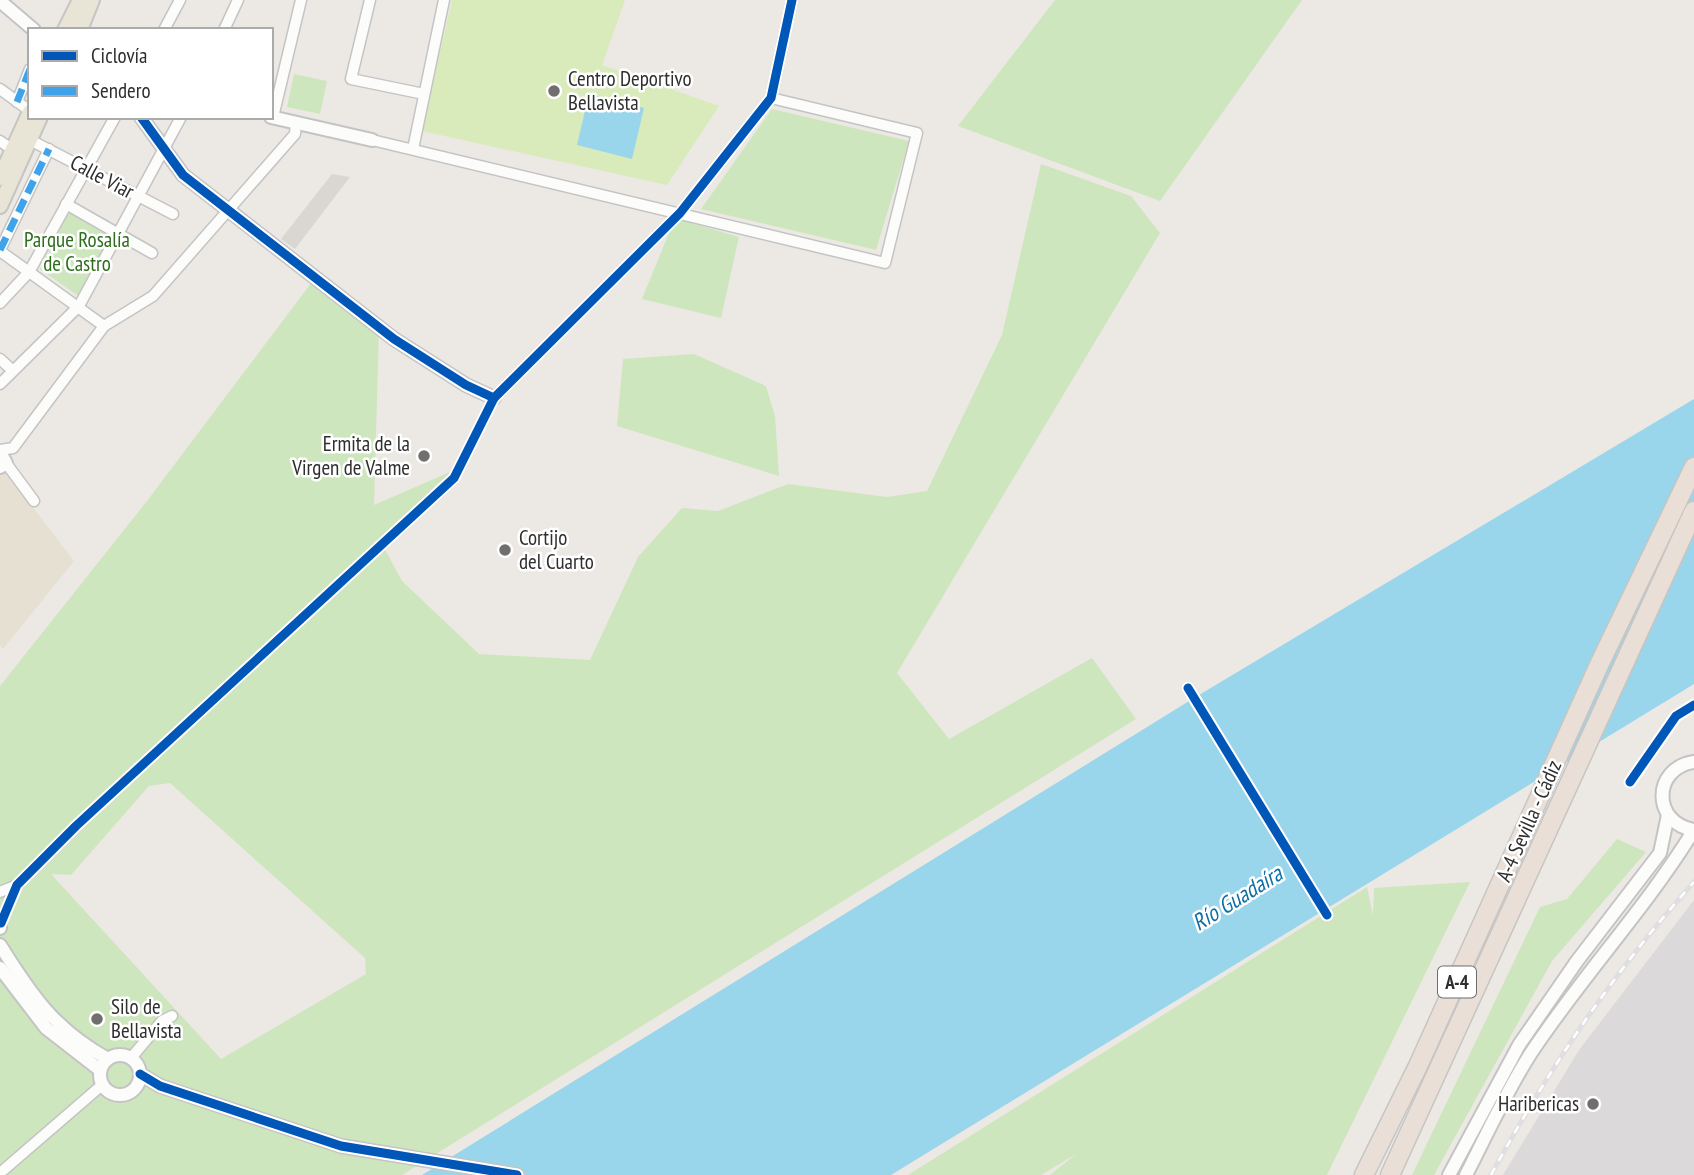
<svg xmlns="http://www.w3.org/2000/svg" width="1694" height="1175" font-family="'PT Sans Narrow',sans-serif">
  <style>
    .industrial { fill: #dcd9db }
    .education { fill: #e6e0d3 }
    .green { fill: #cee6be; fill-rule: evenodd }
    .pitch { fill: #d9eabb }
    .plaza { fill: #dad6d2 }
    .water { fill: #99d6ec }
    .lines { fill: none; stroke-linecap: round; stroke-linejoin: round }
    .minor-casing { stroke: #c5c4c5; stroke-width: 13 }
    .tertiary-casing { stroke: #c5c4c5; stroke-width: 16 }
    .secondary-casing { stroke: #c5c4c5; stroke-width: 16 }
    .primary-casing { stroke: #c6c5c4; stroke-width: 18 }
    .motorway-casing { stroke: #c6c5c4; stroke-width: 21 }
    .minor { stroke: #fcfcfb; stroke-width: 10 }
    .tertiary { stroke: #fcfcfb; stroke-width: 12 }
    .secondary { stroke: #fcfcfb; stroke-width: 12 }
    .primary { stroke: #e8e4d6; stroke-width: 14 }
    .motorway { stroke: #eadfd6; stroke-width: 18 }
    .rail-casing { stroke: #dfdfe1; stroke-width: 5 }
    .rail { stroke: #fff; stroke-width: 2.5; stroke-dasharray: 8; stroke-linecap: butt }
    .quiet { stroke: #3ea3eb; stroke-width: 7; stroke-dasharray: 14 7; stroke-linecap: butt }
    .cycleway-casing { stroke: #fff; stroke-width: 13 }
    .cycleway { stroke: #0057b8; stroke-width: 9 }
    .poi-dot { fill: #706f6e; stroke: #fff; stroke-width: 2.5 }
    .labels { text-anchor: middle; stroke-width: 5; stroke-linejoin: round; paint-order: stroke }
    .shield { fill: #fff; stroke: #6d6d6d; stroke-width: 2 }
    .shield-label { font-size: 19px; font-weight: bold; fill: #2e2e2e }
    .poi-label { font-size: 21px; fill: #2e2e2e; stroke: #fff; text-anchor: start }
    .street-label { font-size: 21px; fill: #2e2e2e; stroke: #fff }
    .park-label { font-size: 21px; fill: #2c6e1b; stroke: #fff }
    .water-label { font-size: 23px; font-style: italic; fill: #0d6fa3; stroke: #fff }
  </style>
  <rect width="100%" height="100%" fill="#ece8e4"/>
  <polygon class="industrial" points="1694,900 1694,1175 1503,1175 1579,1050"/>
  <polygon class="education" points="6,472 74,561 3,649 0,645 0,476"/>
  <g class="green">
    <polygon points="1055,0 1302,0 1160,201 958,126"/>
    <polygon points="294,74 327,81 320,114 287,107"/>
    <polygon points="772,109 909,141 876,250 701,209"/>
    <path d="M1041 164 1131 196 1160 233 897 673 949 739 1092 658 1136 719 402 1175H0V686L147 501 315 278 379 328 374 505 459 468 382 544 402 581 479 654 590 660 638 557 682 508 718 511 788 484 887 497 927 491 1002 335ZM170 783 365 958 366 974 221 1059 51 874 71 875 149 786Z"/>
    <polygon points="70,210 115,234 80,297 40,269"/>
    <polygon points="675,218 739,237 721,318 642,299"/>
    <polygon points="694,354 766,386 775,416 779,476 617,426 623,359"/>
    <polygon points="1617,839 1646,852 1552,961 1434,1175 1412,1175 1540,907 1567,899"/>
    <polygon points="1470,882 1327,1175 1050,1175 1076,1154 1041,1175 908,1175 1367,887 1373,915 1374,888"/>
  </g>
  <polygon class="pitch" points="452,0 625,0 602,65 719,106 667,185 422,131"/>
  <polygon class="plaza" points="332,174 350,177 295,249 281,239"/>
  <g class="water">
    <polygon points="589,94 644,108 632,159 577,145"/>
    <polygon points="1694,399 1694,684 891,1175 422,1175 1194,698"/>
  </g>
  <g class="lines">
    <g class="minor-casing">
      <g id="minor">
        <polyline points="370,0 351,79 424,94"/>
        <polyline points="164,30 180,0"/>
        <polyline points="224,30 238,0"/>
        <polyline points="0,89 30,111"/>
        <polyline points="17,102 30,69"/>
        <polyline points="273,117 301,0"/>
        <polyline points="30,140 173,214"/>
        <polyline points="372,140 885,263 917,133 771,98"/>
        <polyline points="0,141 13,150"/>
        <polyline points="413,149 444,0"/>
        <polyline points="66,204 152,253"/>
        <polyline points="0,250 49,149"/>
        <polyline points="0,251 104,326"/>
        <polyline points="0,303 29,272 115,117"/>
        <polyline points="0,359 12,370"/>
        <polyline points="0,384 79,306 181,117"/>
        <polyline points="0,450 13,448 104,326 153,296 295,134 296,123"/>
        <polyline points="6,463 34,501"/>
        <polyline points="1188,688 1327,915"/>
        <polyline points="0,892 17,885"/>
        <polyline points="1,923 17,885 76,826 454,478 494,398 680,213 771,98 792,0"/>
        <polyline points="131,1058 162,1021 172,1016"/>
        <polyline points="0,1173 102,1085"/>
      </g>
    </g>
    <g class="tertiary-casing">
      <g id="tertiary">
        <polyline points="0,1 34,30"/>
        <polyline points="141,117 183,175 394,339 466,385 494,398"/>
        <polyline points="271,117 372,140"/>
        <polyline points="0,452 6,463 0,467"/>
        <polyline points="0,920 0,928"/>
        <path d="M0 945C31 995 55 1030 108 1059"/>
        <polyline points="0,968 46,1028 100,1070"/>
        <circle cx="120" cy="1075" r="20"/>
        <polyline points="140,1074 160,1086 341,1146 517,1175"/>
      </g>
    </g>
    <g class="secondary-casing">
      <g id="secondary">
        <path d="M1694 762C1652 768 1652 823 1694 830"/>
        <polyline points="1449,1175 1519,1045 1577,961 1660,853 1668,815"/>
        <path d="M1466 1175C1487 1134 1506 1092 1531 1053 1582 976 1646 908 1694 830"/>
      </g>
    </g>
    <g class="primary-casing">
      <g id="primary">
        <polyline points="65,30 80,0"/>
        <polyline points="80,30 92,0"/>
        <polyline points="0,178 30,112"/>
        <polyline points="0,206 40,117"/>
      </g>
    </g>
    <g class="motorway-casing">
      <g id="motorway">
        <polyline points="1364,1175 1418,1066 1599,665 1694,467"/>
        <polyline points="1390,1175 1694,511"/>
      </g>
    </g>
    <use href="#minor" class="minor"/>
    <use href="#tertiary" class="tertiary"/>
    <use href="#secondary" class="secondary"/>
    <use href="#primary" class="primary"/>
    <use href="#motorway" class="motorway"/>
    <g class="rail-casing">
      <path id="rail" d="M1491 1175C1548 1070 1614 971 1694 882"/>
    </g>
    <use href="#rail" class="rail"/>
    <g class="quiet">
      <polyline points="17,102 30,69"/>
      <polyline points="0,250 49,149"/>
    </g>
    <g class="cycleway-casing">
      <g id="cycleway">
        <polyline points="141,117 183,175 394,339 466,385 494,398"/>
        <polyline points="1188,688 1327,915"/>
        <polyline points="1630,782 1676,716 1694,705"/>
        <polyline points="1,923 17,885 76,826 454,478 494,398 680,213 771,98 792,0"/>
        <polyline points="140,1074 160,1086 341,1146 517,1175"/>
      </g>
    </g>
    <use href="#cycleway" class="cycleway"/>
  </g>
  <g class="poi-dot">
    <circle cx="554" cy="91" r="7"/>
    <circle cx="424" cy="456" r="7"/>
    <circle cx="505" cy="550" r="7"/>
    <circle cx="97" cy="1019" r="7"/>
    <circle cx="1593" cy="1104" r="7"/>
  </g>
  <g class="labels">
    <rect class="shield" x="1438" y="966.5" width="38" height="31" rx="5"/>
    <g class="shield-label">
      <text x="1457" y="989">A-4</text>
    </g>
    <g class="poi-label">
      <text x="568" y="86">Centro Deportivo<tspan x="568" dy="24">Bellavista</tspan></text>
      <text x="410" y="451" text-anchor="end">Ermita de la<tspan x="410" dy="24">Virgen de Valme</tspan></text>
      <text x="519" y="545">Cortijo<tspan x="519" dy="24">del Cuarto</tspan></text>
      <text x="111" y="1014">Silo de<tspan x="111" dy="24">Bellavista</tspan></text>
      <text x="1579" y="1111" text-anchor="end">Haribericas</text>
    </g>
    <g class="street-label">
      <text transform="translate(102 177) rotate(28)" y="7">Calle Viar</text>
      <text transform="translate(1529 821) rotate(-66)" y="7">A-4 Sevilla - Cádiz</text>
    </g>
    <g class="park-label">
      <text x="77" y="247">Parque Rosalía<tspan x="77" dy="24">de Castro</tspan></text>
    </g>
    <g class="water-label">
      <text transform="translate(1237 898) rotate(-32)" y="8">Río Guadaíra</text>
    </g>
  </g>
  <rect x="28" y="28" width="245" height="91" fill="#ffffff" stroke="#ababab" stroke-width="2"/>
  <rect x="42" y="51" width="35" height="10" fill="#0057b8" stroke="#ababab" stroke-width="2"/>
  <text x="91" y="63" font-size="21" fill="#2e2e2e">Ciclovía</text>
  <rect x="42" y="86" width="35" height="10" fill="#3ea3eb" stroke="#ababab" stroke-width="2"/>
  <text x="91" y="98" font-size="21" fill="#2e2e2e">Sendero</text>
</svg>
